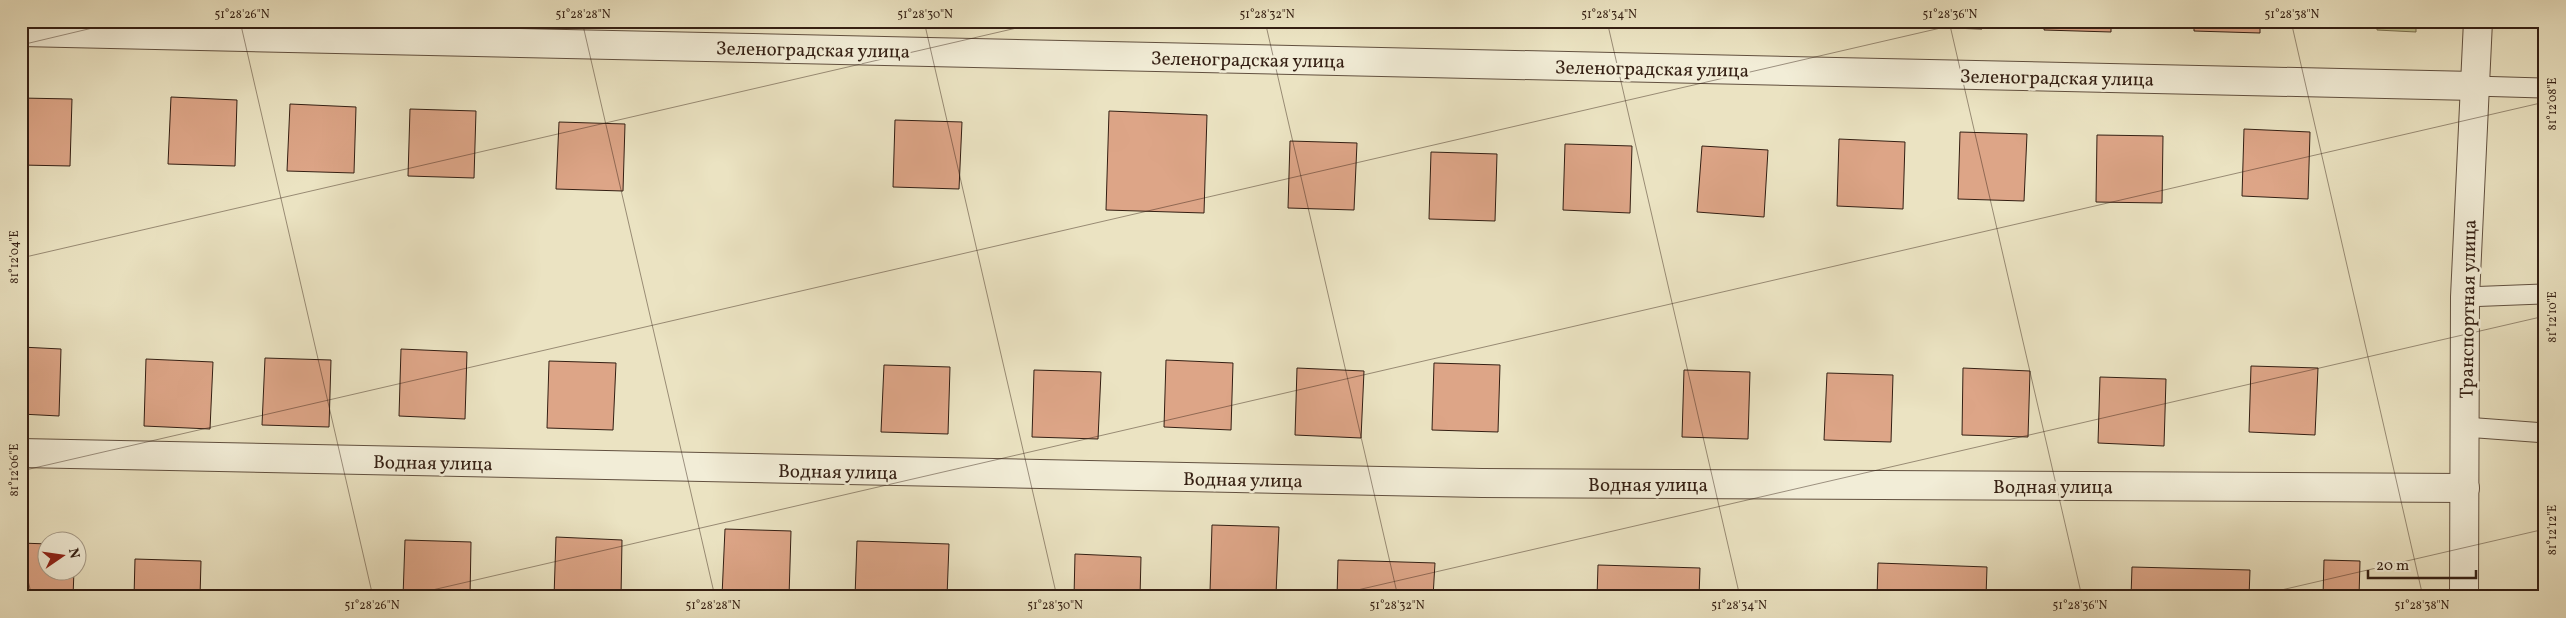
<svg xmlns="http://www.w3.org/2000/svg" width="2566" height="618" font-family="Vollkorn,serif">
  <style>
    .green { fill: #bfc18e; stroke: #7a7050 }
    .building { fill: #dda587; stroke: #341f13 }
    .lines { fill: none; stroke-linecap: round; stroke-linejoin: round }
    .service-casing { stroke: #62503f; stroke-width: 21 }
    .minor-casing { stroke: #62503f; stroke-width: 30 }
    .tertiary-casing { stroke: #62503f; stroke-width: 30 }
    .service { stroke: #f2edd7; stroke-width: 19 }
    .minor { stroke: #f2edd7; stroke-width: 28 }
    .tertiary { stroke: #f2edd7; stroke-width: 28 }
    .ticks { fill: none; stroke: #341f13; stroke-width: 1; stroke-opacity: 0.45 }
    .labels { text-anchor: middle; stroke-width: 5; stroke-linejoin: round; paint-order: stroke }
    .street-label { font-size: 19px; fill: #341f13; stroke: #f2edd7 }
    .neatline { fill: none; stroke: #341f13; stroke-width: 2 }
    .ticks-label { font-size: 12px; text-anchor: middle; fill: #341f13 }
  </style>
  <rect width="100%" height="100%" fill="#ebe3c2"/>
  <filter id="stains"><feTurbulence type="fractalNoise" baseFrequency=".004" numOctaves="4"/><feColorMatrix values="0 0 0 0 .2 0 0 0 0 .09 0 0 0 0 .02 0 0 0 .5 -.17"/></filter>
  <radialGradient id="worn" r=".72"><stop offset=".6" stop-color="#630" stop-opacity="0"/><stop offset="1" stop-color="#630" stop-opacity=".3"/></radialGradient>
  <polygon class="green" points="2377,21 2416,21 2416,32 2377,30"/>
  <g class="building">
    <polygon points="1680,21 1747,21 1746,28 1680,25"/>
    <polygon points="1793,21 1860,21 1859,25"/>
    <polygon points="1916,21 1982,21 1982,29 1916,27"/>
    <polygon points="2045,21 2111,21 2111,32 2044,30"/>
    <polygon points="2194,21 2260,21 2260,33 2194,31"/>
    <polygon points="171,97 237,100 235,166 168,164"/>
    <polygon points="21,98 72,99 70,166 21,165"/>
    <polygon points="290,104 356,107 354,173 287,171"/>
    <polygon points="410,109 476,111 474,178 408,176"/>
    <polygon points="1109,111 1207,115 1204,213 1106,210"/>
    <polygon points="895,120 962,122 959,189 893,187"/>
    <polygon points="559,122 625,124 623,191 556,189"/>
    <polygon points="2244,129 2310,132 2308,199 2242,196"/>
    <polygon points="1960,132 2027,134 2024,201 1958,199"/>
    <polygon points="2097,135 2163,136 2162,203 2096,202"/>
    <polygon points="1839,139 1905,142 1903,209 1837,206"/>
    <polygon points="1290,141 1357,143 1354,210 1288,208"/>
    <polygon points="1565,144 1632,146 1630,213 1563,210"/>
    <polygon points="1702,146 1768,150 1764,217 1697,212"/>
    <polygon points="1431,152 1497,154 1495,221 1429,219"/>
    <polygon points="21,347 61,349 59,416 21,414"/>
    <polygon points="401,349 467,352 465,419 399,416"/>
    <polygon points="265,358 331,360 329,427 262,425"/>
    <polygon points="146,359 213,362 210,429 144,426"/>
    <polygon points="1166,360 1233,363 1231,430 1164,427"/>
    <polygon points="549,361 616,363 613,430 547,428"/>
    <polygon points="1434,363 1500,365 1498,432 1432,430"/>
    <polygon points="884,365 950,367 948,434 881,432"/>
    <polygon points="2251,366 2318,368 2315,435 2249,432"/>
    <polygon points="1297,368 1364,371 1361,438 1295,435"/>
    <polygon points="1963,368 2030,371 2028,437 1962,435"/>
    <polygon points="1034,370 1101,372 1098,439 1032,437"/>
    <polygon points="1684,370 1750,372 1748,439 1682,437"/>
    <polygon points="1827,373 1893,375 1891,442 1824,440"/>
    <polygon points="2100,377 2166,379 2164,446 2098,443"/>
    <polygon points="1212,525 1279,527 1276,594 1210,592"/>
    <polygon points="725,529 791,531 789,597 722,596"/>
    <polygon points="556,537 622,540 621,597 554,597"/>
    <polygon points="405,540 471,542 470,597 403,597"/>
    <polygon points="857,541 949,544 947,597 855,597"/>
    <polygon points="21,543 48,544 48,570 74,570 73,597 21,597"/>
    <polygon points="1075,554 1141,557 1140,597 1074,597"/>
    <polygon points="135,559 201,561 200,597 134,597"/>
    <polygon points="1338,560 1435,563 1433,597 1337,597"/>
    <polygon points="2324,560 2360,561 2359,597 2323,597"/>
    <polygon points="1878,563 1987,567 1986,597 1877,597"/>
    <polygon points="1598,565 1700,568 1699,597 1597,597"/>
    <polygon points="2132,567 2250,570 2249,597 2131,597"/>
  </g>
  <g class="lines">
    <g class="service-casing">
      <g id="service">
        <polyline points="2474,86 2545,88"/>
        <polyline points="2465,297 2545,294"/>
        <polyline points="2465,427 2545,433"/>
      </g>
    </g>
    <g class="minor-casing">
      <g id="minor">
        <polyline points="21,32 2474,86"/>
        <polyline points="21,453 1482,483 2465,488"/>
      </g>
    </g>
    <g class="tertiary-casing">
      <polyline id="tertiary" points="2464,597 2465,297 2478,21"/>
    </g>
    <use href="#service" class="service"/>
    <use href="#minor" class="minor"/>
    <use href="#tertiary" class="tertiary"/>
  </g>
  <path class="ticks" d="M240 21 373 597M582 21 715 597M924 21 1057 597M1265 21 1398 597M1607 21 1740 597M1949 21 2082 597M2291 21 2423 597M21 45 122 21M21 258 1047 21M21 471 1971 21M21 552 32 597M402 597 2545 102M1327 597 2545 316M2251 597 2545 529"/>
  <g class="labels">
    <g class="street-label">
      <text transform="translate(813 49) rotate(1)" y="7">Зеленоградская улица</text>
      <text transform="translate(1248 59) rotate(1)" y="7">Зеленоградская улица</text>
      <text transform="translate(1652 68) rotate(1)" y="7">Зеленоградская улица</text>
      <text transform="translate(2057 77) rotate(1)" y="7">Зеленоградская улица</text>
      <text transform="translate(2467 309) rotate(-89)" y="7">Транспортная улица</text>
      <text transform="translate(433 462) rotate(1)" y="7">Водная улица</text>
      <text transform="translate(838 471) rotate(1)" y="7">Водная улица</text>
      <text transform="translate(1243 479) rotate(1)" y="7">Водная улица</text>
      <text x="1648" y="491">Водная улица</text>
      <text x="2053" y="493">Водная улица</text>
    </g>
  </g>
  <rect width="2566" height="618" fill="none" stroke="#ebe3c2" stroke-width="55"/>
  <g transform="translate(62 556) rotate(77)"><circle r="24" fill="#f2edd7" stroke="#a69b89"/>
  <path d="M0-4L9 19L0 12L-9 19Z" fill="#8f2418"/>
  <text y="-8" font-size="14" font-weight="bold" text-anchor="middle" fill="#341f13">N</text>
  </g>
  <path d="M2368 570v8h108v-8" fill="none" stroke="#341f13" stroke-width="2.5"/>
  <text x="2376" y="570" font-size="15" fill="#341f13" stroke="#f2edd7" stroke-width="4" paint-order="stroke">20 m</text>
  <rect x="28" y="28" width="2510" height="562" class="neatline"/>
  <g class="ticks-label">
    <text x="242" y="18">51°28'26"N</text>
    <text x="583" y="18">51°28'28"N</text>
    <text x="925" y="18">51°28'30"N</text>
    <text x="1267" y="18">51°28'32"N</text>
    <text x="1609" y="18">51°28'34"N</text>
    <text x="1950" y="18">51°28'36"N</text>
    <text x="2292" y="18">51°28'38"N</text>
    <text transform="translate(2552 104) rotate(-90)" y="4">81°12'08"E</text>
    <text transform="translate(14 257) rotate(-90)" y="4">81°12'04"E</text>
    <text transform="translate(2552 317) rotate(-90)" y="4">81°12'10"E</text>
    <text transform="translate(14 470) rotate(-90)" y="4">81°12'06"E</text>
    <text transform="translate(2552 530) rotate(-90)" y="4">81°12'12"E</text>
    <text x="372" y="609">51°28'26"N</text>
    <text x="713" y="609">51°28'28"N</text>
    <text x="1055" y="609">51°28'30"N</text>
    <text x="1397" y="609">51°28'32"N</text>
    <text x="1739" y="609">51°28'34"N</text>
    <text x="2080" y="609">51°28'36"N</text>
    <text x="2422" y="609">51°28'38"N</text>
  </g>
  <rect width="100%" height="100%" filter="url(#stains)"/>
  <rect width="100%" height="100%" fill="url(#worn)"/>
</svg>
